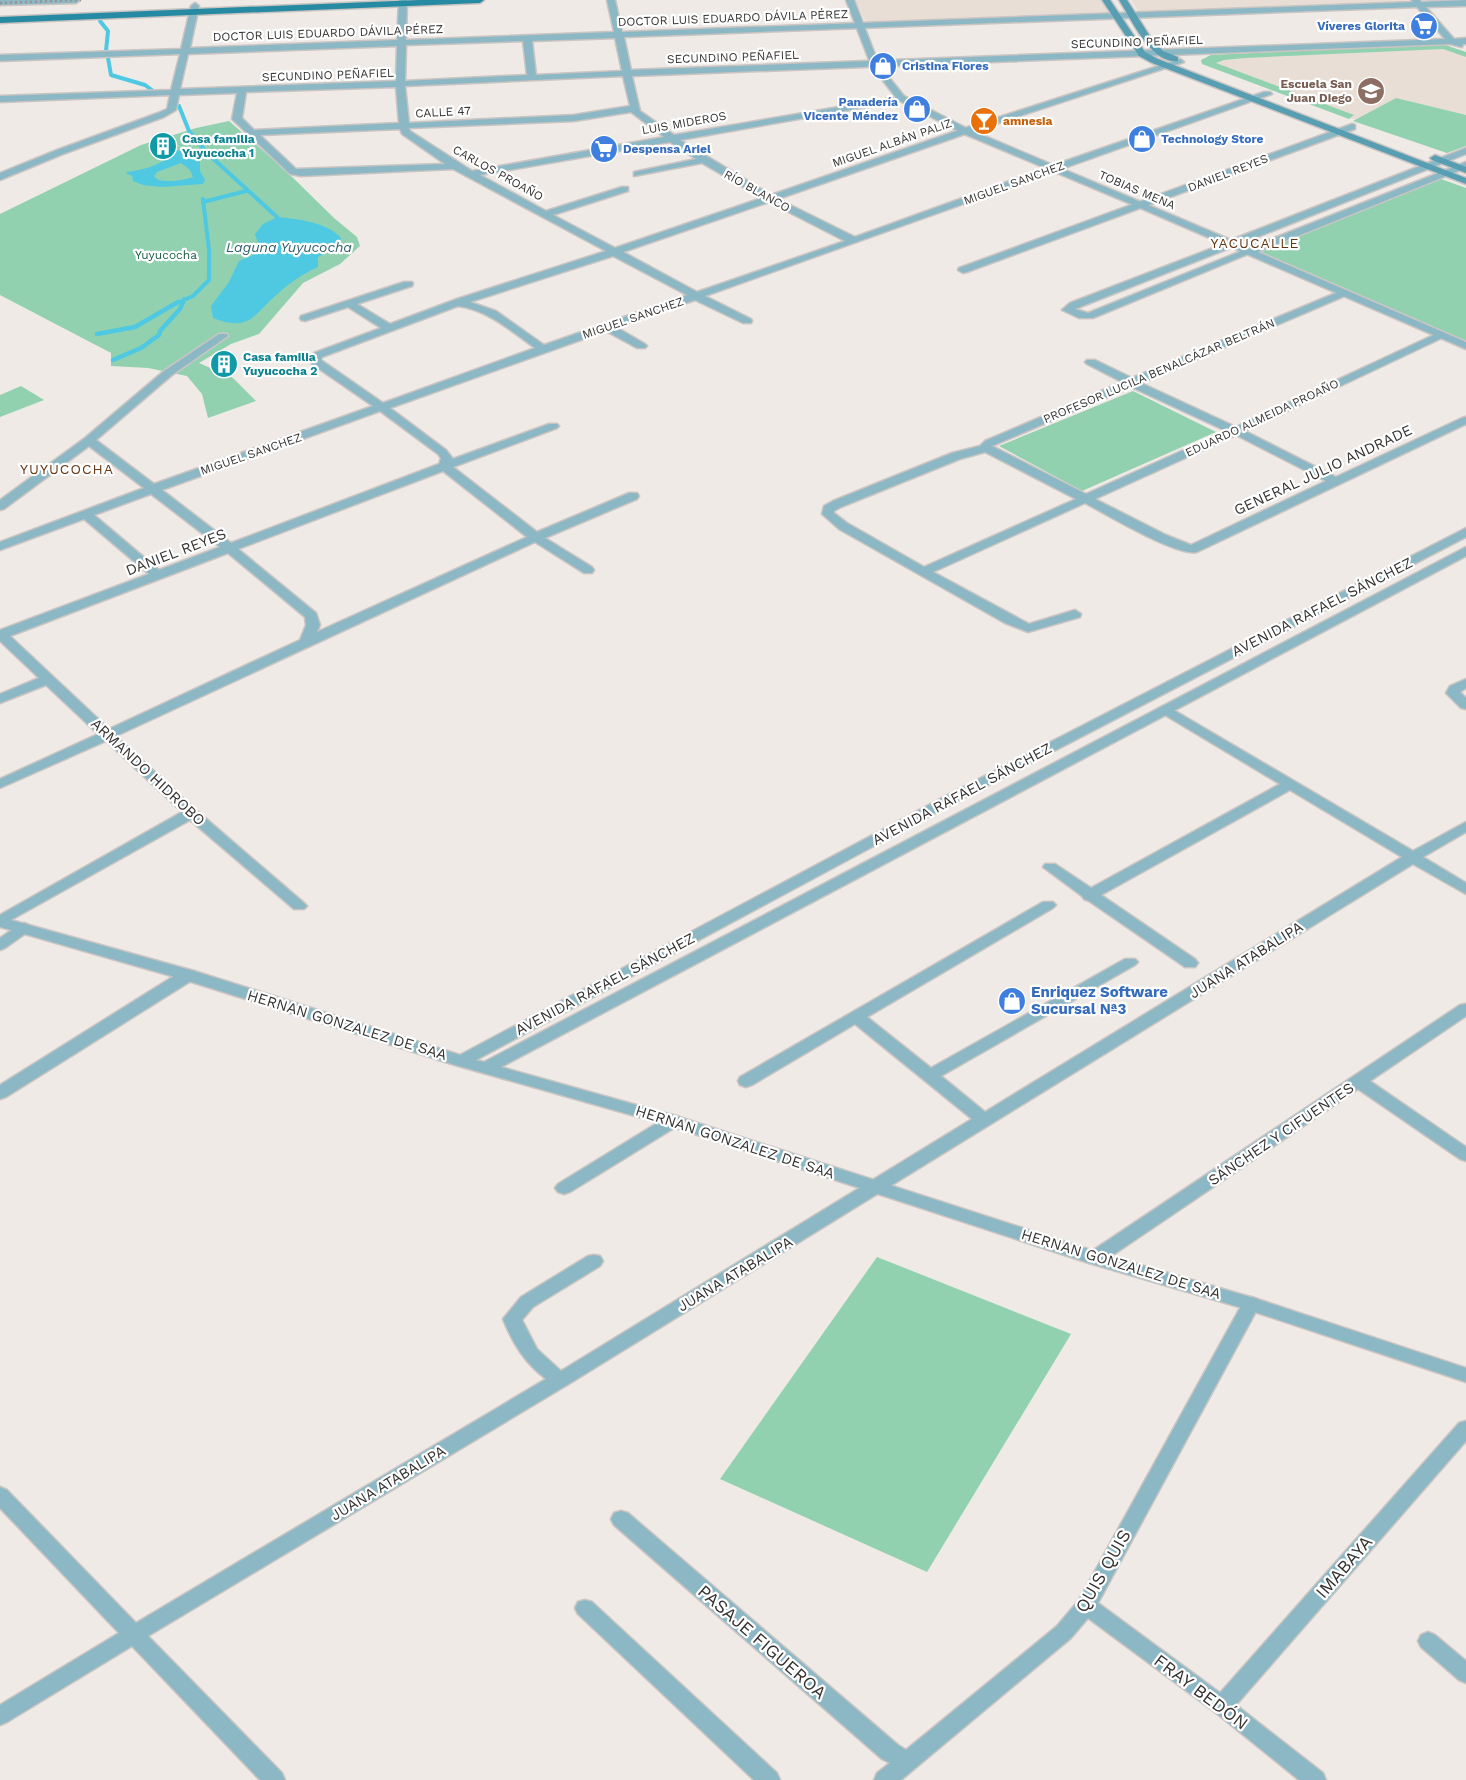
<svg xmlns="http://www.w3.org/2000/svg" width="1466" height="1780" font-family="'Work Sans',sans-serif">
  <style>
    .built { fill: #e9ded5 }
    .green { fill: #92d1b0 }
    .water { fill: #4fc8e2; fill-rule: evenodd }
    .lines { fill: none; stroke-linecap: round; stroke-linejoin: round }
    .stream-far1 { stroke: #4fc8e2; stroke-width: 4 }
    .stream { stroke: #4fc8e2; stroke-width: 4.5 }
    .minor-casing { stroke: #cac5c2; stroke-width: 3 }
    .tertiary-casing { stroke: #cac5c2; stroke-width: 3 }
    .secondary-casing { stroke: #cac5c2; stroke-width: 3 }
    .primary-casing { stroke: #cac5c2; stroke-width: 3 }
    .minor { fill: #8cb8c5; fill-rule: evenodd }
    .tertiary { fill: #8cb8c5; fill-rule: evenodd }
    .secondary { fill: #589eb2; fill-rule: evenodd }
    .primary { fill: #278aa3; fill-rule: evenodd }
    .rail { stroke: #969390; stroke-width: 2.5; stroke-dasharray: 2 3; stroke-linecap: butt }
    .labels { text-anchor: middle; stroke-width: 4.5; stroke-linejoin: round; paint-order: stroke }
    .far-street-label { font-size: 12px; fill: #353332; stroke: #fff }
    .far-shop-label { font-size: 12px; font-weight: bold; fill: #366cbe; stroke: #fff; text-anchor: start }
    .far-education-label { font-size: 12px; font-weight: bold; fill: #785e54; stroke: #fff; text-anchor: end }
    .far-food-label { font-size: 12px; font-weight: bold; fill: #c56008; stroke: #fff; text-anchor: start }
    .far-culture-label { font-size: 12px; font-weight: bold; fill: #0d838f; stroke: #fff; text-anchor: start }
    .far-park-label { font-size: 12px; fill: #185f41; stroke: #fff }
    .far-neighbourhood-label { font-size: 14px; letter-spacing: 1px; fill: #653715; stroke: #fff }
    .far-water-label { font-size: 14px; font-style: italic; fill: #2e606b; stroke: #fff }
    .street-label { font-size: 15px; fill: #353332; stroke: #fff }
    .shop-label { font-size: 15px; font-weight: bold; fill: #366cbe; stroke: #fff; text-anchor: start }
    .near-street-label { font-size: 18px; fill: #353332; stroke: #fff }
  </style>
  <rect width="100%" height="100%" fill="#efeae6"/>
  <g class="built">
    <polygon points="855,0 1102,0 1111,15 866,23"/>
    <polygon points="1131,0 1404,0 1406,2 1139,13"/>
    <polygon points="1442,44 1466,52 1466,146 1447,153 1202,64 1201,60 1211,55"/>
  </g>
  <g class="green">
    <polygon points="1442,44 1466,52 1466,57 1443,49 1245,58 1224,60 1216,63 1354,115 1349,119 1202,64 1201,60 1211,55"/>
    <polygon points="1396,98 1466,115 1466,146 1447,153 1353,121"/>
    <polygon points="229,121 284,169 334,218 357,237 360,246 340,264 303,283 259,334 231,344 199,363 233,378 256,401 208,418 202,394 187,376 148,368 111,366 111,353 0,295 0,214 141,145 196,128"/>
    <polygon points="1441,179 1466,188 1466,341 1259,251"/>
    <polygon points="21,386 44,400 0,417 0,395"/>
    <polygon points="1133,391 1216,432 1082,491 999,446"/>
    <polygon points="877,1257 1071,1334 927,1572 720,1479"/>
  </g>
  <g class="water">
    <path d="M192 150 193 158 200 161V171L205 180 203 184 162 187 143 185 133 181 132 176 126 173 127 172C146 169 155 167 171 156L168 152 170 151ZM181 163 190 170 193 177C182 181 169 182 158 180L154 176 157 172Z"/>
    <path d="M277 217C297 219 327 222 341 238L339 247 318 257V267C300 275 287 285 273 298 265 305 257 316 247 321 235 326 224 322 213 318L211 306 229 282 239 261 253 255 259 247 255 234 263 224Z"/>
  </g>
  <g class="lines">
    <g class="stream-far1">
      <polyline points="100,21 108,31 106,51"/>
      <polyline points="108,58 111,75 145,85 156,93"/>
      <polyline points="179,106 189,131 208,154 277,217"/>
      <polyline points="203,202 246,191"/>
      <polyline points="175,304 193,296 209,280 209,250 203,199"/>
      <polyline points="182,304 184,299"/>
    </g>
    <g class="stream">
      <polyline points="97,334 135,327 178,302"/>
      <polyline points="113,360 141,348 159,335 160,331 180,309 183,302"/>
    </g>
    <g class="minor-casing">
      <g id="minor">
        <polygon points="0,0 80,0 76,3 0,5"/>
        <path d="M399 0H407L406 40 614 32 607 0H615L622 32 1413 2 1411 0H1420L1421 2 1466 0V6L1426 7 1454 39 1466 38V44H1463L1462 47 1450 44 632 76 640 111 674 135 904 96 906 98 901 101 680 140 771 195 962 129 1177 60 1180 59 1184 62 968 133 778 199 855 237 1051 166 1264 92H1270L1272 94 705 296 751 319 752 321 751 323H743L695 300 616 327 645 344 647 346 645 348H637L606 331 390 408 446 450 453 459 549 424H557L559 426 557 428 453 467 537 532 629 493H637L639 496 637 499 545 538 592 567 594 570 592 573H584L535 542 116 736 196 810 304 903 307 906 304 909H294L190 820 0 926V915L182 812 106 741 0 788V779L98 734 46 685 0 703V694L39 678 0 641V630L149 574 84 519 0 550V542L144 488 89 446 4 509 0 510V500L85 438 164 371 219 334H227L228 336 172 375 96 440 154 484 373 406 312 364 309 358 314 353 381 328 348 307 305 321 301 320 300 318 301 316 404 282H412L413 284 412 286 357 304 390 324 457 299 606 251 453 169 301 176 290 174 232 119 237 93 179 95 176 110 164 117 63 154 0 180V173L57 150 158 113 167 109 170 95 0 102V96L171 90 180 54 0 61V55L181 49 191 6 195 3 199 6 190 48 397 40ZM1417 7 1445 39 631 70 624 37ZM615 38 622 71 536 75 532 41ZM523 41 527 75 405 81 406 45ZM397 46 396 81 180 89 188 54ZM623 76 630 106 574 115 409 123 405 86ZM396 87 399 123 254 130 242 118 246 92ZM631 112 664 137 472 171 410 131 409 128 574 121ZM400 129 402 134 445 164 296 169 260 135ZM670 142 696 159 634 172V176L702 163 762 198 615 248 553 215 628 191V187H622L546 211 480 175ZM769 202 845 241 697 292 623 252ZM613 256 687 295 544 345 496 311 470 302ZM458 306C488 310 511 331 535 348L383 403 321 360 322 357ZM380 411 438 454 441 458 439 464 231 543 162 490ZM443 471 527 537 317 632 320 625 316 613 238 549ZM151 494 220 547 159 570 94 515ZM228 553 305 617 306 625 300 640 109 729 10 636Z"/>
        <polygon points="1352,124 1355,125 1355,129 967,272 963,273 958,270 959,268"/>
        <polygon points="1231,241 1236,244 1235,246 1075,309 1088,313 1244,250 1248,249 1253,252 1093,318 1079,318 1062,310 1070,303"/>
        <path d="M1343 290 1348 293 1347 295 1141 383 1236 427 1440 332 1445 335 1444 337 1245 431 1336 477 1462 418 1466 417V424L1197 552C1177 557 1106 514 1085 503L933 572 1029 624 1075 610 1081 614 1080 617 1028 632 1005 623 839 529 822 514 824 506 833 501 952 453 980 446 985 441 1122 382 1087 364 1085 362 1087 360H1095L1132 378ZM1131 387 1226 431 1086 494 992 446ZM1236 435 1326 481 1191 545 1166 535 1095 499ZM985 452 1076 499 924 567 847 523 834 513V511L841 507 960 459Z"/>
        <polygon points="1466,679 1466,688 1460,692 1466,698 1466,709 1461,708 1446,693 1450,686"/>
        <path d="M1165 705 1413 851 1466 822V832L1423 857 1466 883V894L1413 864 567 1385 148 1636 282 1773 285 1780H260L132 1646 7 1722 0 1725V1705L119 1633 0 1508V1487L7 1490 136 1623 546 1379C525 1363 513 1344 503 1319L521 1297 588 1256 594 1255 600 1256 603 1261 600 1266 533 1307 522 1320 537 1349 561 1371 972 1119 855 1024 752 1085 746 1087 740 1085 738 1081 740 1077 1043 902H1053L1056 905 1053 908 867 1017 931 1068 1125 959H1135L1138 962 1135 965 941 1076 985 1112 1402 857 1290 790 1101 895 1195 959 1198 963 1195 967H1185L1089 901 1084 899 1082 896 1043 867 1045 864H1055L1091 888 1280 784 1160 712 1158 709Z"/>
        <polygon points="24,923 29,925 32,928 29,931 5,948 0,950 0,938 19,925"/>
        <polygon points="188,970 194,971 196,975 194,979 6,1097 0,1099 0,1085 182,971"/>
        <polygon points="1466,1004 1466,1016 1370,1081 1466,1147 1466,1161 1460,1159 1358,1089 1101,1263 1095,1264 1089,1263 1086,1258 1089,1253 1460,1005"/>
        <polygon points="673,1115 679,1117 681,1121 679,1125 570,1192 564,1194 558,1192 555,1188 558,1184 667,1117"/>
        <polygon points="1251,1297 1257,1299 1260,1304 1098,1603 1220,1693 1459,1423 1466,1421 1466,1441 1236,1705 1323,1773 1326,1780 1299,1780 1215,1712 1088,1618 1071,1638 901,1780 874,1780 877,1773 890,1763 882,1759 614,1525 611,1519 614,1513 621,1511 628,1513 898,1745 906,1750 1057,1626 1079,1600 1245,1299"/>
        <polygon points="585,1600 592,1602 777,1773 780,1780 754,1780 578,1614 575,1608 578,1602"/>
        <polygon points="1428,1632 1435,1635 1466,1661 1466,1683 1459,1680 1421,1647 1418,1641 1421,1635"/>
      </g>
    </g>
    <g class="tertiary-casing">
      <g id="tertiary">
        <polygon points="846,0 854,0 879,65 904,96 968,129 1231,240 1466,148 1466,154 1240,244 1249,248 1466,162 1466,168 1258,252 1466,342 1466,349 1138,207 962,133 898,100 871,65"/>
        <polygon points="1466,528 1466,537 950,805 476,1060 484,1062 1466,547 1466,556 501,1067 679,1117 1100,1253 1257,1299 1466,1368 1466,1382 1246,1309 1089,1263 667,1125 455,1065 182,979 0,927 0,917 194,971 460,1055 940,799"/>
      </g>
    </g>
    <g class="secondary-casing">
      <g id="secondary">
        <polygon points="1102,0 1110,0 1145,52 1158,59 1466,178 1466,184 1152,63 1139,56"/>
        <path d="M1119 0H1127L1151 38 1163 51 1178 57V61C1152 65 1131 19 1119 0Z"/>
        <polygon points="1435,155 1466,167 1466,173 1432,160 1430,158"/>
      </g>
    </g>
    <g class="primary-casing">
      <polygon id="primary" points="419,0 484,0 480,3 0,23 0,17"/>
    </g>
    <use href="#minor" class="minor"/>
    <use href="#tertiary" class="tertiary"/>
    <use href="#secondary" class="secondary"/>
    <use href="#primary" class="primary"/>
    <polyline class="rail" points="0,3 81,0"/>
  </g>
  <defs>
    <g id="supermarket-disc" transform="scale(1.4375)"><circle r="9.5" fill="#3f7fe0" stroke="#fff"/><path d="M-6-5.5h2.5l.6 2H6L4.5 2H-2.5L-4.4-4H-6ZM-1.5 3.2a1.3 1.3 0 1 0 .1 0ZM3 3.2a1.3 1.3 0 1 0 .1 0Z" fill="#fff"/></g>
    <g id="shop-disc" transform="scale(1.4375)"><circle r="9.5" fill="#3f7fe0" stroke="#fff"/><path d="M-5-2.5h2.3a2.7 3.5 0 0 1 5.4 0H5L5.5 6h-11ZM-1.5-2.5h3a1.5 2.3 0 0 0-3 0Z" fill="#fff"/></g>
    <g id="school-disc" transform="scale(1.4375)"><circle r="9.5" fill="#8d6e63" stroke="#fff"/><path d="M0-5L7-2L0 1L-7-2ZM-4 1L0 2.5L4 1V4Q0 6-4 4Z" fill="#fff"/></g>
    <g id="bar-disc" transform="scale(1.4375)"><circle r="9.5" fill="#e8710a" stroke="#fff"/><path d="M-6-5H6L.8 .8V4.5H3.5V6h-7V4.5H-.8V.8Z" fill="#fff"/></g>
    <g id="building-disc" transform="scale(1.4375)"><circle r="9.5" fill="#0f9aa8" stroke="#fff"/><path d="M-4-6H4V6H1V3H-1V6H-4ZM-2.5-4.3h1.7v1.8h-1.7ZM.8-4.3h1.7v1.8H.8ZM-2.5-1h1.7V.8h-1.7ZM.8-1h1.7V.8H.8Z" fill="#fff"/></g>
  </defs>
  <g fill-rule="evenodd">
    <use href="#supermarket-disc" x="1424" y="26"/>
    <use href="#shop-disc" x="883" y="66"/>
    <use href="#school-disc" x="1371" y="91"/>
    <use href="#shop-disc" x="917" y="109"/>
    <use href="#bar-disc" x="984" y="121"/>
    <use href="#shop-disc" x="1142" y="139"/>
    <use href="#building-disc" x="163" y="146"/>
    <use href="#supermarket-disc" x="604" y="149"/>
    <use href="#building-disc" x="224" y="364"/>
    <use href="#shop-disc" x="1012" y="1001"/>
  </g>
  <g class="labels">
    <g class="far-street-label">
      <text transform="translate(733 18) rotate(-2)" y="4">DOCTOR LUIS EDUARDO DÁVILA PÉREZ</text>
      <text transform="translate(328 33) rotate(-2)" y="4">DOCTOR LUIS EDUARDO DÁVILA PÉREZ</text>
      <text transform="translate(1137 42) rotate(-2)" y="4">SECUNDINO PEÑAFIEL</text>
      <text transform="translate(733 57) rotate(-2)" y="4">SECUNDINO PEÑAFIEL</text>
      <text transform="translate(328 75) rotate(-2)" y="4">SECUNDINO PEÑAFIEL</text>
      <text transform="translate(443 112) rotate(-3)" y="4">CALLE 47</text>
      <text transform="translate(684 123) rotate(-10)" y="4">LUIS MIDEROS</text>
      <text transform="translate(892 143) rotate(-19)" y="4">MIGUEL ALBÁN PALIZ</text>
      <text transform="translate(498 173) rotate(29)" y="4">CARLOS PROAÑO</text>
      <text transform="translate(1228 173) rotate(-21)" y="4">DANIEL REYES</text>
      <text transform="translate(1014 183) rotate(-20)" y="4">MIGUEL SANCHEZ</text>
      <text transform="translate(1137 190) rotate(23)" y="4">TOBIAS MENA</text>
      <text transform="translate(757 191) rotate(29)" y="4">RÍO BLANCO</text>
      <text transform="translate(633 318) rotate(-19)" y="4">MIGUEL SANCHEZ</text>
      <text transform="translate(1159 371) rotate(-23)" y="4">PROFESOR LUCILA BENALCÁZAR BELTRÁN</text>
      <text transform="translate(1262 418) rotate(-25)" y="4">EDUARDO ALMEIDA PROAÑO</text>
      <text transform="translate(251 454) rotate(-19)" y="4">MIGUEL SANCHEZ</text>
    </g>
    <g class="far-shop-label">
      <text x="1405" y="30" text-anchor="end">Víveres Glorita</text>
      <text x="902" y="70">Cristina Flores</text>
      <text x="898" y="106" text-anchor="end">Panadería<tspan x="898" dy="14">Vicente Méndez</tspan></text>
      <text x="1161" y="143">Technology Store</text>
      <text x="623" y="153">Despensa Ariel</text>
    </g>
    <g class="far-education-label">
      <text x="1352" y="88">Escuela San<tspan x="1352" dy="14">Juan Diego</tspan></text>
    </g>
    <g class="far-food-label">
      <text x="1003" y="125">amnesia</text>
    </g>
    <g class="far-culture-label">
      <text x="182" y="143">Casa familia<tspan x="182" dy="14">Yuyucocha 1</tspan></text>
      <text x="243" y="361">Casa familia<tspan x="243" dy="14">Yuyucocha 2</tspan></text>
    </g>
    <g class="far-park-label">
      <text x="166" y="259">Yuyucocha</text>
    </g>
    <g class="far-neighbourhood-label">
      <text x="1255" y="248">YACUCALLE</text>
      <text x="67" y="474">YUYUCOCHA</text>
    </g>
    <g class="far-water-label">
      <text x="289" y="252">Laguna Yuyucocha</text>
    </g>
    <g class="street-label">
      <text transform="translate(1323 470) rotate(-25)" y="5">GENERAL JULIO ANDRADE</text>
      <text transform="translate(176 552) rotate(-21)" y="5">DANIEL REYES</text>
      <text transform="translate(1322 607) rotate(-27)" y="5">AVENIDA RAFAEL SÁNCHEZ</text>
      <text transform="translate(148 772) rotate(43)" y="5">ARMANDO HIDROBO</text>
      <text transform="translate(962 794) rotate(-28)" y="5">AVENIDA RAFAEL SÁNCHEZ</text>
      <text transform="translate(1246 960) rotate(-32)" y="5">JUANA ATABALIPA</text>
      <text transform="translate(605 984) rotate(-28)" y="5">AVENIDA RAFAEL SÁNCHEZ</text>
      <text transform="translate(347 1025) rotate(17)" y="5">HERNAN GONZALEZ DE SAA</text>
      <text transform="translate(1281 1134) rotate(-34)" y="5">SÁNCHEZ Y CIFUENTES</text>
      <text transform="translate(735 1142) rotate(18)" y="5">HERNAN GONZALEZ DE SAA</text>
      <text transform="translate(1121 1264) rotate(17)" y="5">HERNAN GONZALEZ DE SAA</text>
      <text transform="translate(735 1274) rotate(-31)" y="5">JUANA ATABALIPA</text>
      <text transform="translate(388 1483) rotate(-31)" y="5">JUANA ATABALIPA</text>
    </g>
    <g class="shop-label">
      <text x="1031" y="997">Enriquez Software<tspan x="1031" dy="17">Sucursal Nª3</tspan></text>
    </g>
    <g class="near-street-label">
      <text transform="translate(1344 1567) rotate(-49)" y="6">IMABAYA</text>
      <text transform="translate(1103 1571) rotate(-60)" y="6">QUIS QUIS</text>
      <text transform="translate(762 1642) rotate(41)" y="6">PASAJE FIGUEROA</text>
      <text transform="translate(1201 1692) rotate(37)" y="6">FRAY BEDÓN</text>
    </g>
  </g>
</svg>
